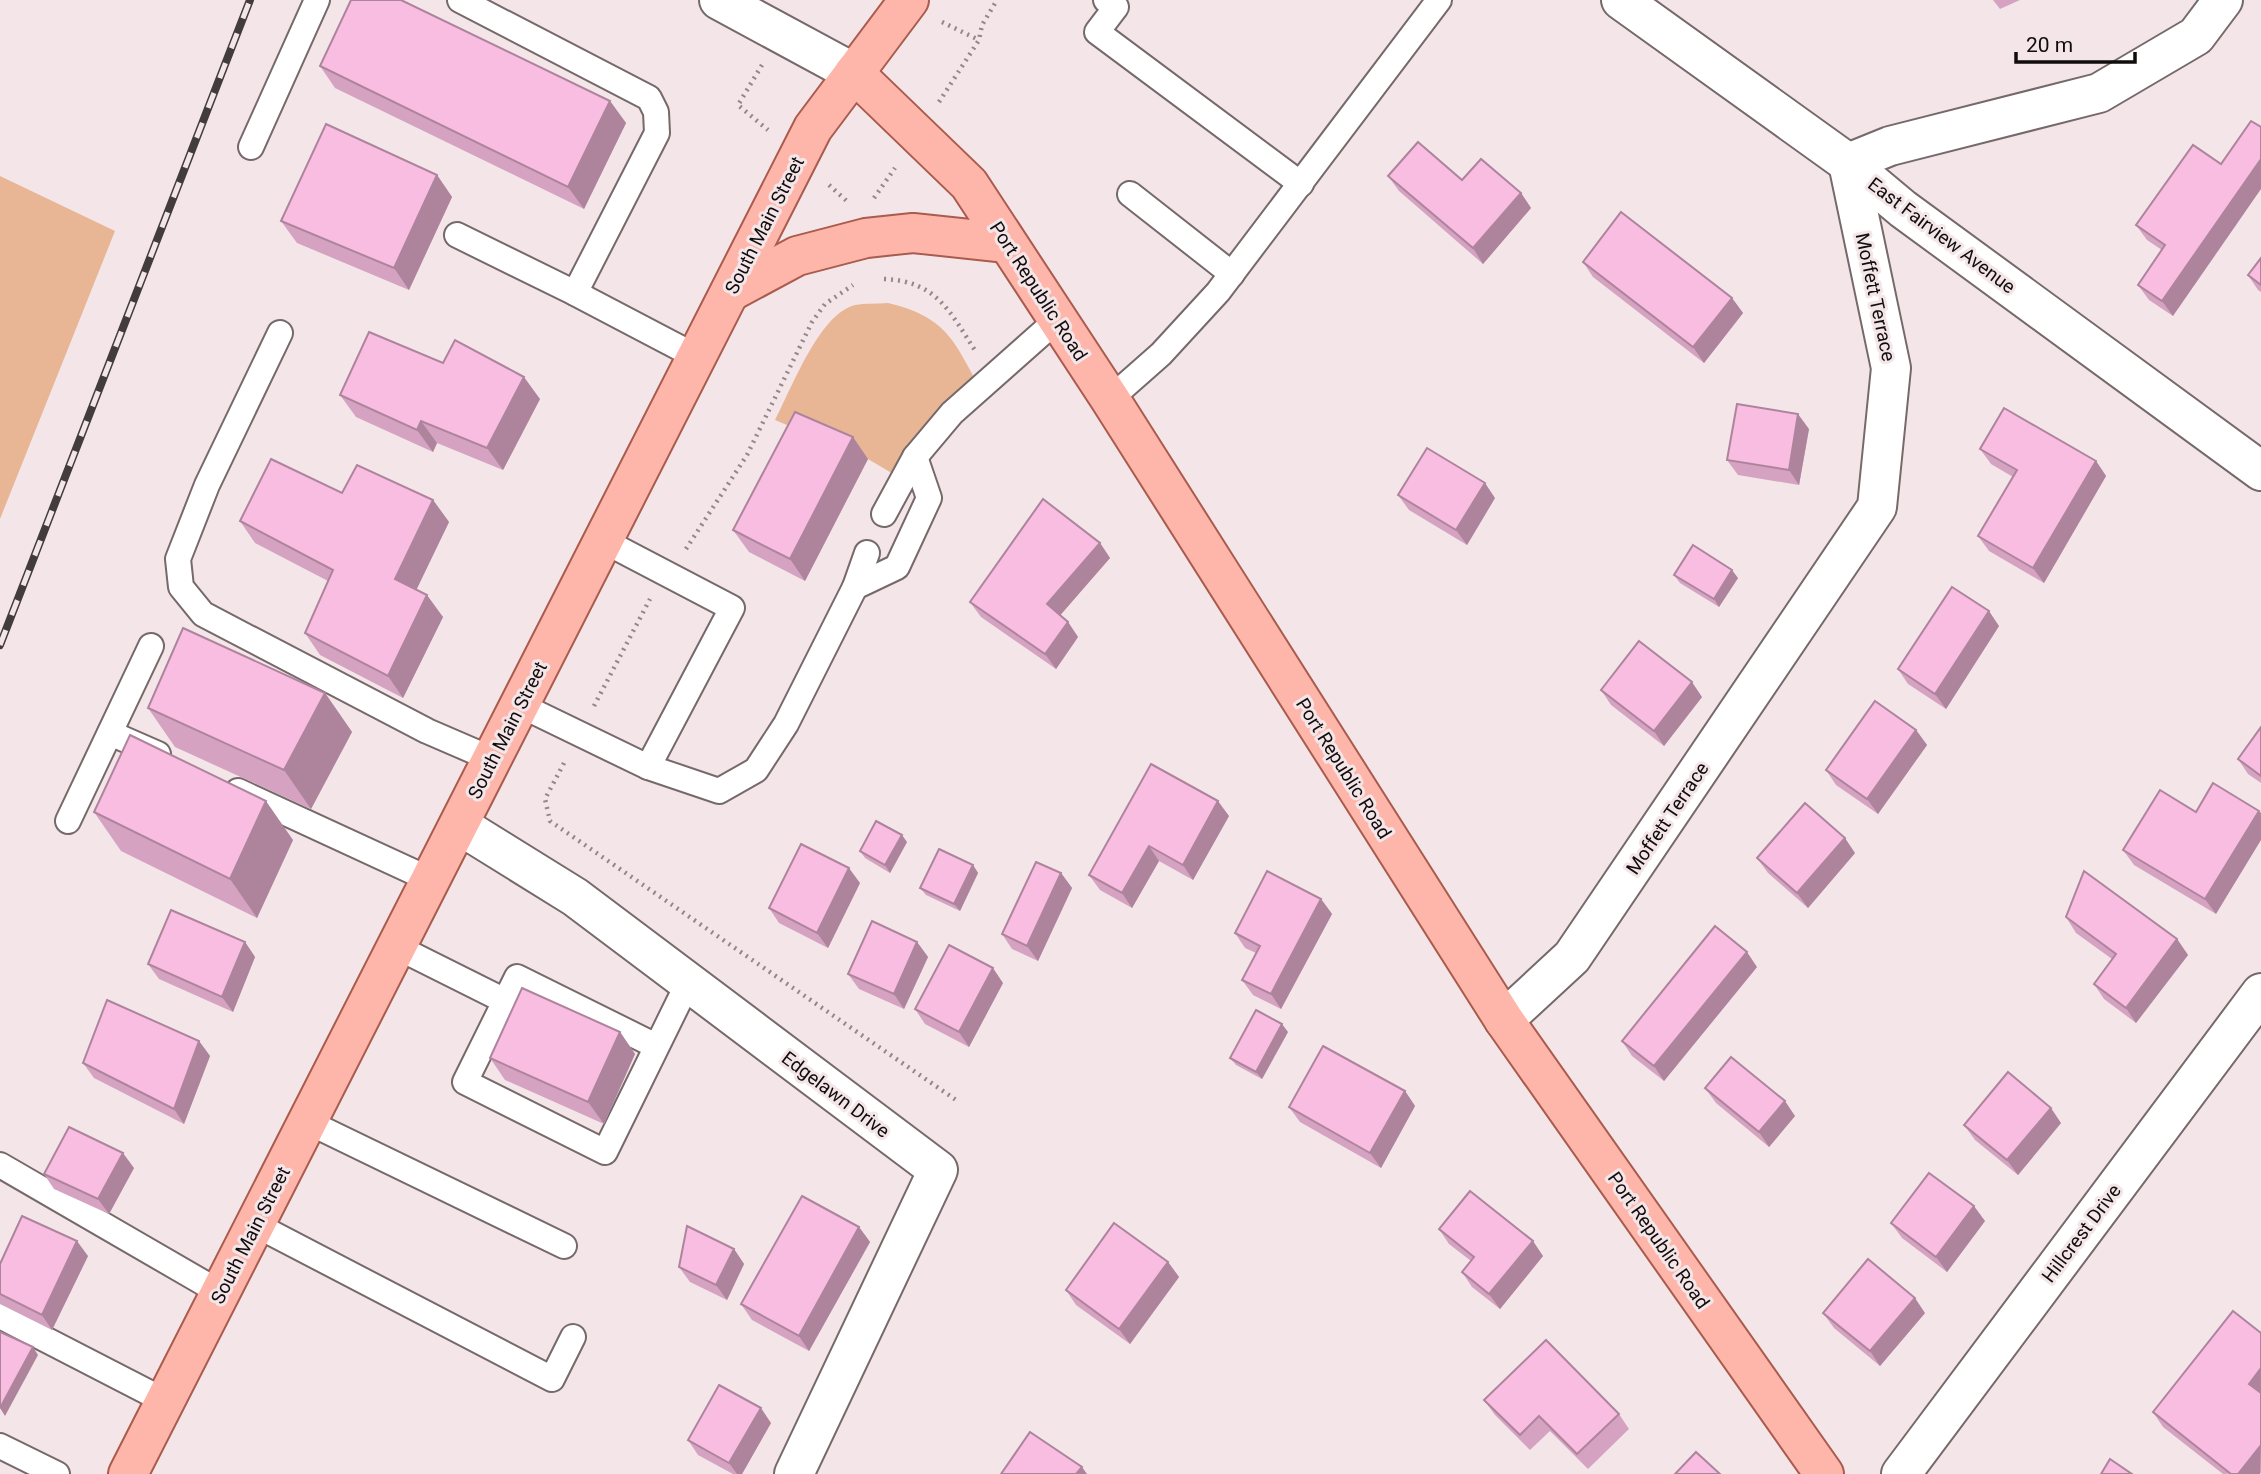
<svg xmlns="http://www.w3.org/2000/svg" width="2261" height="1474" font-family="Roboto,sans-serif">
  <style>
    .green { fill: #e8b694 }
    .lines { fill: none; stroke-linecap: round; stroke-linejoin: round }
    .lane-casing { stroke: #75696a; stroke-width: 28 }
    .street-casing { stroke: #75696a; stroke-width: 42 }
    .secondary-casing { stroke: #75696a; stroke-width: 42 }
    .primary-casing { stroke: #a95b4d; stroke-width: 42 }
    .path { stroke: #928889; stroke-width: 4.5; stroke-dasharray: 2 5; stroke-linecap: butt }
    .lane { stroke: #fff; stroke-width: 24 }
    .street { stroke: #fff; stroke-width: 38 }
    .secondary { stroke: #fff; stroke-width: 38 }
    .primary { stroke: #fdb6a9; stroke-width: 38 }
    .rail-casing { stroke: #433c3d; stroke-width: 8 }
    .rail { stroke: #f4e6e8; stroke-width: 5; stroke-dasharray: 16; stroke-linecap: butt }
    .wall { fill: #d5a3c1 }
    .shaded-wall { fill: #ae849d }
    .building { fill: #f8bde0; stroke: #ae849d; stroke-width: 2 }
    .labels { text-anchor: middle; stroke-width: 6; stroke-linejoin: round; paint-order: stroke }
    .street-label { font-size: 19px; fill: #110c0d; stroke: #f4e6e8 }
  </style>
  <rect width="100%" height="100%" fill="#f4e6e8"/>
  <g class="green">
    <polygon points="0,176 115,231 0,519"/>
    <path d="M888 303C952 318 956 347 986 399L937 421 900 478 868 459 775 420C792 388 819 314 855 305 865 303 878 304 888 303Z"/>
  </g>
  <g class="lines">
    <g class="lane-casing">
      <g id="lane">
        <polyline points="1106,0 1116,7 1097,32 1301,184"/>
        <polyline points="251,147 317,0"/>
        <polyline points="1130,194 1232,274"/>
        <polyline points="457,235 575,293 657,133 656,112 649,98 460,0"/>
        <polyline points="575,293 697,357"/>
        <polyline points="280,333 207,485 178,559 181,587 203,614 427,731 492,759"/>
        <polyline points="1110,399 1161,354 1218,292 1439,0"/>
        <polyline points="884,514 915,457 952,413 1058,319"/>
        <polyline points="855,587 867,553"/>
        <polyline points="520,705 648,767 732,608 604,541"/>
        <polyline points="110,733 158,754"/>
        <polyline points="648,767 719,791 756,770 786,724 855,587 897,567 929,498 915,457"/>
        <polyline points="238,791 431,880"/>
        <polyline points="68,821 151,646"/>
        <polyline points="397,947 505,1001"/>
        <polyline points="656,1046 517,977 465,1082 605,1152 688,983"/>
        <polyline points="308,1122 564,1246"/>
        <polyline points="0,1165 221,1293"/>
        <polyline points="256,1225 552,1379 573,1337"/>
        <polyline points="0,1316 165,1401"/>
        <polyline points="0,1446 57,1474"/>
      </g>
    </g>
    <g class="street-casing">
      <g id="street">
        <polyline points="1621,0 1848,163 1903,209 2261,471"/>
        <polyline points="459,825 575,897 938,1170 794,1474"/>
        <polyline points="1504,1020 1572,957 1877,507 1891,368 1848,163 1890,146 2099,93 2196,36 2223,0"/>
        <polyline points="1901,1474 2261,993"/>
      </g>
    </g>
    <g class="secondary-casing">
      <polyline id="secondary" points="719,0 854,73"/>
    </g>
    <g class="primary-casing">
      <g id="primary">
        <polyline points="854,73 969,184 1110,399 1504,1020 1824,1474"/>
        <polyline points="730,292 797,256 866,238 913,233 1007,243"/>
        <polyline points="128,1474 813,128 909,0"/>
      </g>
    </g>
    <g class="path">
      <polyline points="942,22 979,40"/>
      <polyline points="762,65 738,105 768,130"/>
      <polyline points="939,102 979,40 982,25 997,0"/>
      <polyline points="829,185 849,203"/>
      <polyline points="874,198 895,168"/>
      <path d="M884 279C937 281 950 312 976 352"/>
      <polyline points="686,549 747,455 812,322 825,304 853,285"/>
      <polyline points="594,706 650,599"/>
      <polyline points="564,763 545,799 550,821 959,1102"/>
    </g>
    <use href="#lane" class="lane"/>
    <use href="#street" class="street"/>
    <use href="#secondary" class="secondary"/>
    <use href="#primary" class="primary"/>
    <g class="rail-casing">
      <polyline id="rail" points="0,645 250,0"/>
    </g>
    <use href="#rail" class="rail"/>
  </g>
  <g class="wall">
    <polygon points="1993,0 2020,0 2000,9"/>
    <polygon points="320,66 610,101 626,123 584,209 335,88"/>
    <polygon points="2193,145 2173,316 2149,300 2138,285 2162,250 2147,240 2136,225"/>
    <polygon points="437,175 452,197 409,290 297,243 281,221"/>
    <polygon points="1388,176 1462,180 1521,193 1531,208 1483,264 1399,191"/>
    <polygon points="2261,258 2261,292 2258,290 2248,275"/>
    <polygon points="1583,262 1732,298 1743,313 1704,363 1593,277"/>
    <polygon points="443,363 540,399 503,470 437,443 433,452 356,417 340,395"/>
    <polygon points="1809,429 1799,485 1738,475 1727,460"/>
    <polygon points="1980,449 2096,461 2106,476 2044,583 1989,551 1978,536 2013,477 1991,464"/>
    <polygon points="868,459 805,581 749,552 733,530"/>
    <polygon points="342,493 433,500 449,522 416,590 443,617 403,698 320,655 305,633 328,581 255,543 240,521"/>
    <polygon points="1398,495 1495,498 1467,545 1409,510"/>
    <polygon points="1100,543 1110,558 1060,615 1068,622 1078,637 1056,669 981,617 970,602"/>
    <polygon points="1674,575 1738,578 1719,607 1680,583"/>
    <polygon points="1999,626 1946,709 1908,684 1898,669"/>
    <polygon points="1601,690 1702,697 1664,746 1611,705"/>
    <polygon points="325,693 352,732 311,809 175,747 148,708"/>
    <polygon points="2261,727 2261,783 2248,774 2238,759"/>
    <polygon points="1916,730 1927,745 1878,814 1836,785 1826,770"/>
    <polygon points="1151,764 1229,816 1193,880 1159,861 1132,908 1100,890 1089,875"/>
    <polygon points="2160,790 2216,914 2134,865 2123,850"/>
    <polygon points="94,812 293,840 257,918 121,851"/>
    <polygon points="907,842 890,873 865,858 860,851"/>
    <polygon points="1855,853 1808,908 1768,873 1757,858"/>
    <polygon points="973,865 978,873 960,911 926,895 920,888"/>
    <polygon points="1061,873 1072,888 1038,961 1012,949 1002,934"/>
    <polygon points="860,883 828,948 779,923 769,908"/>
    <polygon points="1321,899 1332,914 1281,1009 1253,995 1242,980 1256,953 1245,948 1235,933"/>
    <polygon points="2066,917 2177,939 2188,955 2136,1023 2104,999 2094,984 2112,959 2076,933"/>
    <polygon points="245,942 255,957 233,1012 159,979 148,964"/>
    <polygon points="917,942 928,957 904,1009 859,989 848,974"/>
    <polygon points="1757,967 1664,1081 1632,1056 1622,1041"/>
    <polygon points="1003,983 969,1047 925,1024 915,1009"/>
    <polygon points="620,1032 635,1054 604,1124 505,1080 490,1058"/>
    <polygon points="1288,1032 1262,1079 1236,1065 1230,1058"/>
    <polygon points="199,1041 210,1056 184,1124 94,1078 83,1063"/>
    <polygon points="1705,1088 1795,1116 1769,1147 1716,1103"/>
    <polygon points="1405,1091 1415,1106 1381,1168 1300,1122 1289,1107"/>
    <polygon points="2061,1123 2018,1175 1975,1140 1964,1125"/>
    <polygon points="134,1168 109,1214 54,1189 44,1174"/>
    <polygon points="1985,1221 1947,1272 1902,1238 1891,1223"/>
    <polygon points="859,1227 870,1242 809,1351 752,1320 741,1304"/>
    <polygon points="1439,1229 1543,1256 1500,1309 1472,1287 1462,1272 1471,1261 1449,1244"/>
    <polygon points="734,1249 744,1264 727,1300 690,1282 679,1267"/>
    <polygon points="88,1256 52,1330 0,1304 0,1264"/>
    <polygon points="1168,1262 1179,1277 1130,1344 1076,1305 1066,1290"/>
    <polygon points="1823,1313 1925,1313 1880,1366 1834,1328"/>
    <polygon points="2261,1333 2261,1473 2223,1474 2163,1427 2153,1412"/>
    <polygon points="1484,1400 1619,1414 1629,1429 1588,1469 1550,1431 1530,1450 1495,1415"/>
    <polygon points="771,1423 742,1474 733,1474 698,1455 688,1440"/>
  </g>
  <g class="shaded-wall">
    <polygon points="610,101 626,123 584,209 568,187"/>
    <polygon points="2261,159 2261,189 2173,316 2162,301"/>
    <polygon points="437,175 452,197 409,290 394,268"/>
    <polygon points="1521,193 1531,208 1483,264 1473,248"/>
    <polygon points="1732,298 1743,313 1704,363 1693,347"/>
    <polygon points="524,377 540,399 503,470 487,448"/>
    <polygon points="1798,414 1809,429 1799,485 1789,470"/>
    <polygon points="421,421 437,443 433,452 417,430"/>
    <polygon points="853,437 868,459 805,581 790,559"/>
    <polygon points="2096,461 2106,476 2044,583 2033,568"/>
    <polygon points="1485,483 1495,498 1467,545 1456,530"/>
    <polygon points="433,500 449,522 411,601 395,579"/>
    <polygon points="1100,543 1110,558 1057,619 1047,604"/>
    <polygon points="1732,570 1738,578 1719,607 1714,599"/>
    <polygon points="427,595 443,617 403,698 388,676"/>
    <polygon points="1989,611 1999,626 1946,709 1935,694"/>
    <polygon points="1068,622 1078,637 1056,669 1045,654"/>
    <polygon points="1692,682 1702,697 1664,746 1654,731"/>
    <polygon points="325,693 352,732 311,809 284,770"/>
    <polygon points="1916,730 1927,745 1878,814 1867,799"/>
    <polygon points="266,801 293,840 257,918 230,879"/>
    <polygon points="1218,801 1229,816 1193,880 1183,865"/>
    <polygon points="2259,811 2261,813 2261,840 2216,914 2205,899"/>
    <polygon points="902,835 907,842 890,873 885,865"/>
    <polygon points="1845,838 1855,853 1808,908 1797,893"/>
    <polygon points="1149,846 1159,861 1132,908 1122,893"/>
    <polygon points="973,865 978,873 960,911 954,904"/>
    <polygon points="849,868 860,883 828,948 817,933"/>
    <polygon points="1061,873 1072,888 1038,961 1027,946"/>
    <polygon points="1321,899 1332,914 1281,1009 1271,994"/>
    <polygon points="2177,939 2188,955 2136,1023 2126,1008"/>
    <polygon points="245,942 255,957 233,1012 222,997"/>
    <polygon points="917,942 928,957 904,1009 894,994"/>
    <polygon points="1747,952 1757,967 1664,1081 1654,1066"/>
    <polygon points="993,968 1003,983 969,1047 959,1032"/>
    <polygon points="1282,1024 1288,1032 1262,1079 1256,1072"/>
    <polygon points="620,1032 635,1054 604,1124 588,1102"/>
    <polygon points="199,1041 210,1056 184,1124 174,1109"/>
    <polygon points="1405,1091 1415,1106 1381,1168 1370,1153"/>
    <polygon points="1785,1101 1795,1116 1769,1147 1759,1132"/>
    <polygon points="2051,1108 2061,1123 2018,1175 2007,1160"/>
    <polygon points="123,1153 134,1168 109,1214 98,1199"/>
    <polygon points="1974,1206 1985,1221 1947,1272 1936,1257"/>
    <polygon points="859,1227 870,1242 809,1351 799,1336"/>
    <polygon points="77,1241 88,1256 52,1330 42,1315"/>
    <polygon points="1533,1241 1543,1256 1500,1309 1489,1294"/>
    <polygon points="734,1249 744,1264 727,1300 716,1285"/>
    <polygon points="1168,1262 1179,1277 1130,1344 1119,1329"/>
    <polygon points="1915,1298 1925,1313 1880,1366 1870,1351"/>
    <polygon points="33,1347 38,1355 5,1416 0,1408"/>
    <polygon points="2261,1368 2261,1396 2249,1384"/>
    <polygon points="761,1408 771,1423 742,1474 737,1474 729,1463"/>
    <polygon points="2261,1445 2260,1474 2238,1474"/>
    <polygon points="1082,1467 1087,1474 1076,1474"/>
  </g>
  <g class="building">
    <polygon points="351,0 401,0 610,101 568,187 320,66"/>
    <polygon points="2251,121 2261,127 2261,159 2162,301 2138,285 2165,245 2136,225 2193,145 2221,164"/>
    <polygon points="326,124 437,175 394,268 281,221"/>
    <polygon points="1418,142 1462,180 1481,159 1521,193 1473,248 1388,176"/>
    <polygon points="1621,212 1732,298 1693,347 1583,262"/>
    <polygon points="2261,258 2261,285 2248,275"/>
    <polygon points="369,332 443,363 455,340 524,377 487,448 421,421 417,430 340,395"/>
    <polygon points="1737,404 1798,414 1789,470 1727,460"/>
    <polygon points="2004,408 2096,461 2033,568 1978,536 2017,470 1980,449"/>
    <polygon points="795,412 853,437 790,559 733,530"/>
    <polygon points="1427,448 1485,483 1456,530 1398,495"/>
    <polygon points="271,459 342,493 357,465 433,500 395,579 427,595 388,676 305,633 333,570 240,521"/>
    <polygon points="1043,499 1100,543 1047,604 1068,622 1045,654 970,602"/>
    <polygon points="1693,545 1732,570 1714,599 1674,575"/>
    <polygon points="1952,587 1989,611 1935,694 1898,669"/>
    <polygon points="183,628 325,693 284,770 148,708"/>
    <polygon points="1639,641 1692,682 1654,731 1601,690"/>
    <polygon points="1875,701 1916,730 1867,799 1826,770"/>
    <polygon points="2261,727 2261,776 2238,759"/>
    <polygon points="130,735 266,801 230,879 94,812"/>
    <polygon points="1151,764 1218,801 1183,865 1149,846 1122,893 1089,875"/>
    <polygon points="2213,783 2259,811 2205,899 2123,850 2160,790 2196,812"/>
    <polygon points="1805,803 1845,838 1797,893 1757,858"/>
    <polygon points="876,821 902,835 885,865 860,851"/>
    <polygon points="801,844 849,868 817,933 769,908"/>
    <polygon points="939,849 973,865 954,904 920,888"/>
    <polygon points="1036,862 1061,873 1027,946 1002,934"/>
    <polygon points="1267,871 1321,899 1271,994 1242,980 1260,946 1235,933"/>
    <polygon points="2084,871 2177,939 2126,1008 2094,984 2116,954 2066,917"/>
    <polygon points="171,910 245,942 222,997 148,964"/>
    <polygon points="872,921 917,942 894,994 848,974"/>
    <polygon points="1715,926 1747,952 1654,1066 1622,1041"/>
    <polygon points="949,945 993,968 959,1032 915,1009"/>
    <polygon points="522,988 620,1032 588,1102 490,1058"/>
    <polygon points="107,1000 199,1041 174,1109 83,1063"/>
    <polygon points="1256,1010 1282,1024 1256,1072 1230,1058"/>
    <polygon points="1323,1046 1405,1091 1370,1153 1289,1107"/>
    <polygon points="1731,1057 1785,1101 1759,1132 1705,1088"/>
    <polygon points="2008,1072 2051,1108 2007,1160 1964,1125"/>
    <polygon points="69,1127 123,1153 98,1199 44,1174"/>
    <polygon points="1929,1173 1974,1206 1936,1257 1891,1223"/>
    <polygon points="1470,1191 1533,1241 1489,1294 1462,1272 1474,1257 1439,1229"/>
    <polygon points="802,1196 859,1227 799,1336 741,1304"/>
    <polygon points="22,1216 77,1241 42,1315 0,1294 0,1264"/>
    <polygon points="1114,1223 1168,1262 1119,1329 1066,1290"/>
    <polygon points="687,1226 734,1249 716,1285 679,1267"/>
    <polygon points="1868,1259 1915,1298 1870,1351 1823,1313"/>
    <polygon points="2233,1311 2261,1333 2261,1368 2249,1384 2261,1393 2261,1445 2238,1474 2231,1474 2153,1412"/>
    <polygon points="0,1332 33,1347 0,1408"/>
    <polygon points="1546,1340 1619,1414 1577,1454 1539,1416 1520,1435 1484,1400"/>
    <polygon points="719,1385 761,1408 729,1463 688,1440"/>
    <polygon points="1030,1432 1082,1467 1076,1474 1001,1474"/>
    <polygon points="1696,1452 1720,1474 1675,1474"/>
    <polygon points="2110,1459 2132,1474 2101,1474"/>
  </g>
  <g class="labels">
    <g class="street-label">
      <text transform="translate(764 225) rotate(-63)" y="7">South Main Street</text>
      <text transform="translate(1942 235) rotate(37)" y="7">East Fairview Avenue</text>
      <text transform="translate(1039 291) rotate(57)" y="7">Port Republic Road</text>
      <text transform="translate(1876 297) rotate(78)" y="7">Moffett Terrace</text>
      <text transform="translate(507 730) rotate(-63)" y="7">South Main Street</text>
      <text transform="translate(1344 768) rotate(58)" y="7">Port Republic Road</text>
      <text transform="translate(1667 818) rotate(-56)" y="7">Moffett Terrace</text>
      <text transform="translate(836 1094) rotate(37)" y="7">Edgelawn Drive</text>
      <text transform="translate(2081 1233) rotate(-53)" y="7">Hillcrest Drive</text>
      <text transform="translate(250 1235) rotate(-63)" y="7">South Main Street</text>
      <text transform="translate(1659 1240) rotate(55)" y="7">Port Republic Road</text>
    </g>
  </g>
  <path d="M2016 52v10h119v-10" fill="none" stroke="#110c0d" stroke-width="3.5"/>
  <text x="2026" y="52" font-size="21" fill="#110c0d" stroke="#f4e6e8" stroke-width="5" paint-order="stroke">20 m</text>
</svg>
